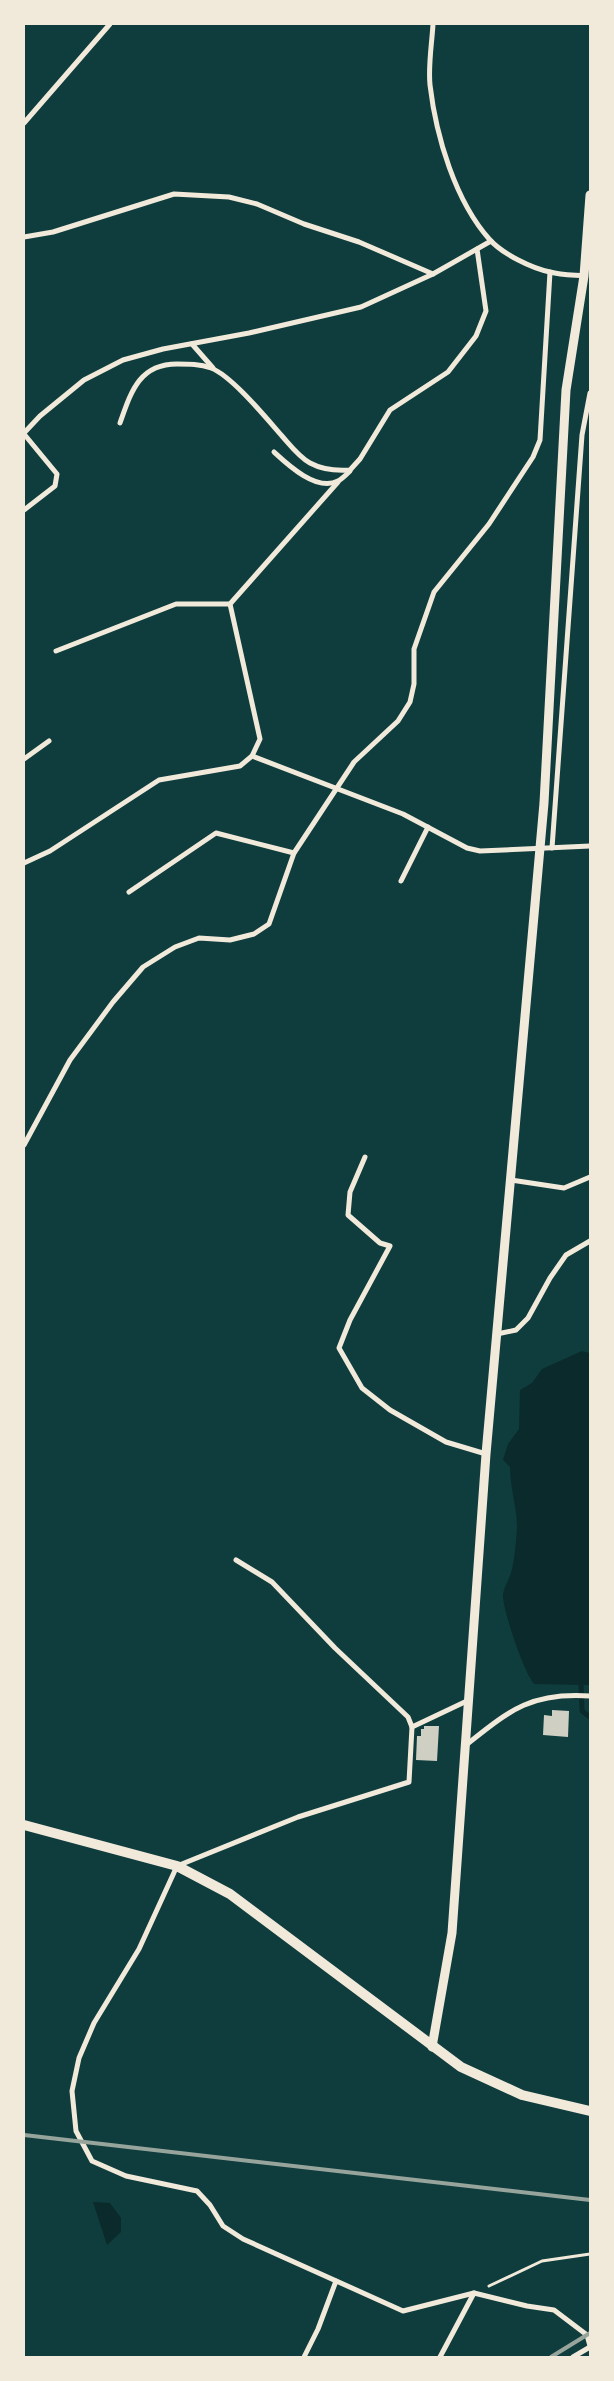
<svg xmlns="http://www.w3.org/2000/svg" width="614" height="2381" font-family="Karla,sans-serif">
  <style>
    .water { fill: #0a2a2b }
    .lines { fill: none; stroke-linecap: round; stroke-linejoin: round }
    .stream { stroke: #0a2a2b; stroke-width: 5 }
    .building { fill: #cfcfc3 }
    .path { stroke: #f1e9da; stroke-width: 3 }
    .minor { stroke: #f1e9da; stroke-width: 5 }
    .tertiary { stroke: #f1e9da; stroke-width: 9 }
    .secondary { stroke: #f1e9da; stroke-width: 10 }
    .rail { stroke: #97a49c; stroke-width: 4 }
  </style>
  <rect width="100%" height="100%" fill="#0f3d3e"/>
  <g class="water">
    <path d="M582 1351 590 1353V1685L534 1684C524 1672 502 1609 503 1594 504 1587 509 1580 511 1573 515 1559 516 1542 517 1527 517 1507 510 1488 510 1467L503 1460 508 1444 519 1429 520 1390 532 1383 542 1369Z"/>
    <polygon points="93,2202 110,2203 121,2218 121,2232 107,2245"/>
  </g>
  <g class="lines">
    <polyline class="stream" points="581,1685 582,1711 590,1717"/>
  </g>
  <g class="building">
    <polygon points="552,1710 569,1711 568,1737 543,1735 544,1715 552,1716"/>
    <polygon points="424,1726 439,1726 437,1761 416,1760 417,1736 421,1736 421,1729 424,1729"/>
  </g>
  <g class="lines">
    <polyline class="path" points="489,2286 542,2261 590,2254"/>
    <g class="minor">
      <path d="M433 24C432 43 428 65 430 85 436 136 455 201 490 240 503 254 531 268 550 272 561 275 573 275 584 276"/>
      <polyline points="24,123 110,24"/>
      <polyline points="24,237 53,232 174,194 229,197 257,204 304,224 359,242 433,274"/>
      <polyline points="192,344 213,368"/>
      <path d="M120 423C131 392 139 364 177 364 189 364 200 364 211 368 232 376 267 419 282 436 290 445 299 457 310 463 323 470 336 471 350 470L360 459 390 410 448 372 476 336 486 311 477 249"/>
      <polyline points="24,433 40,416 84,380 123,360 163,349 249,333 361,307 433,274 491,241"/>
      <polyline points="24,434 57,474 55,486 24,510"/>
      <path d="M274 452C288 465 317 492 338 481 342 479 347 474 350 471"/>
      <polyline points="56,651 176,604 230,604"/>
      <polyline points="252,756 403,814 467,848 480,851 590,846"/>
      <polyline points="24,759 49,741"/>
      <polyline points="552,848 582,435 590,393"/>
      <polyline points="24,863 50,851 159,780 240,766 252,756 260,739 230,604 338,482"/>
      <polyline points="401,881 428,827"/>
      <polyline points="129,892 216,833 294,853"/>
      <polyline points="24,1145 70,1060 113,1002 143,967 175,947 199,938 230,940 254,934 269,924 294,853 354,762 398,721 410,702 414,684 414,649 434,592 489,524 533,457 540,440 550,272"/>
      <polyline points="365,1157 350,1192 348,1215 380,1243 390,1246 350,1320 339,1348 362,1388 390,1410 446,1442 486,1454"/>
      <polyline points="511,1180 564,1188 590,1177"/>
      <polyline points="497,1334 516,1330 528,1318 550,1278 566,1255 590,1241"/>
      <polyline points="236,1560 272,1582 335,1648 408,1717 412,1727"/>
      <polyline points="469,1700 412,1727 409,1782 298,1817 177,1866 139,1949 94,2023 79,2058 72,2091 76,2131 92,2161 126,2176 197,2191 210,2205 223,2226 243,2239 403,2311 474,2293 527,2306 554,2310 587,2335 590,2346"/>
      <path d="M466 1745C510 1710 531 1692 590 1696"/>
      <polyline points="304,2357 318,2329 336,2281"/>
      <polyline points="440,2357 474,2293"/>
      <polyline points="573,2357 590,2347"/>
    </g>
    <polyline class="tertiary" points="432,2047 452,1933 486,1454 544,803 566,390 584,276 590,195"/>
    <polyline class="secondary" points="24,1825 177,1866 230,1894 461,2067 522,2095 590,2111"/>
    <g class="rail">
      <polyline points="24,2135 590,2200"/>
      <polyline points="551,2357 590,2333"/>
    </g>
  </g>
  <rect width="614" height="2381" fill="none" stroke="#f1e9da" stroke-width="50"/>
</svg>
